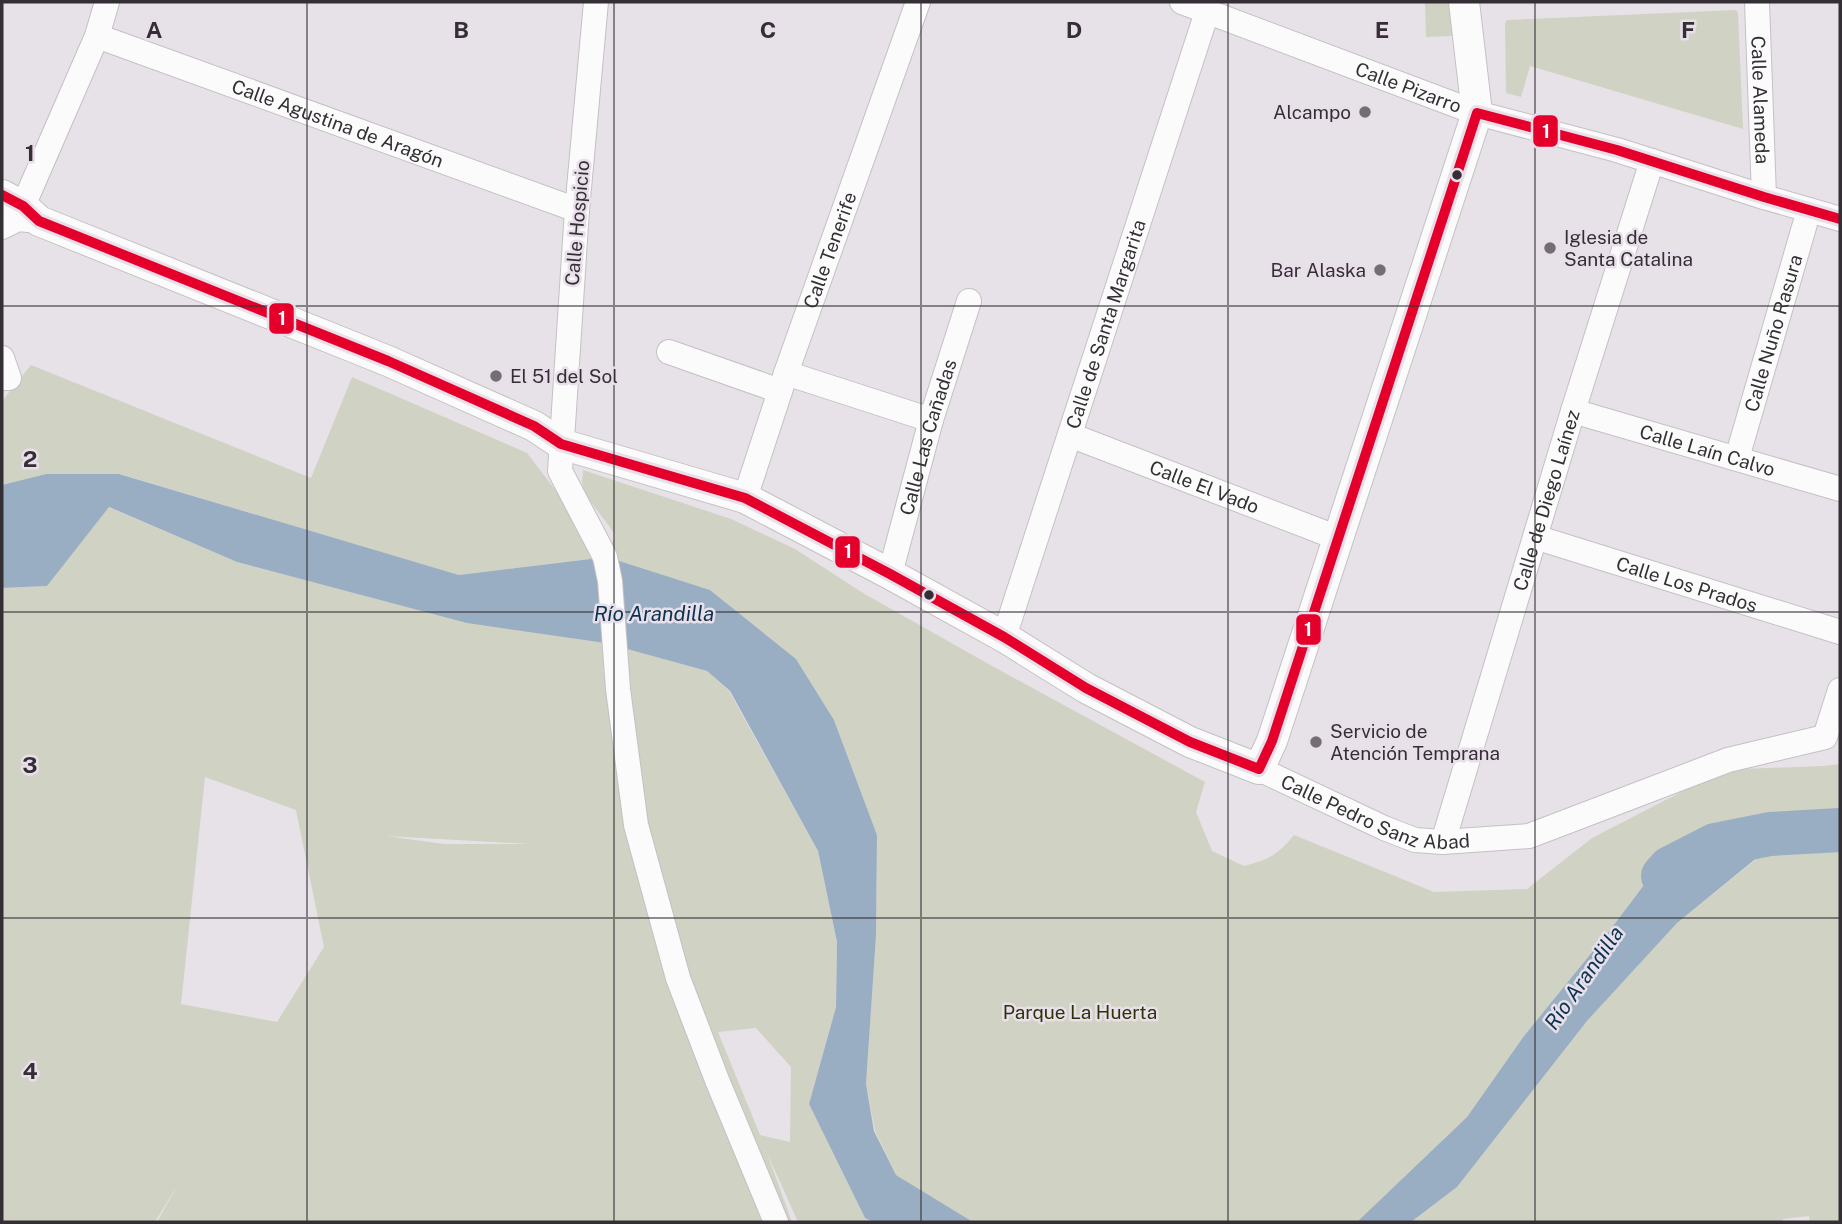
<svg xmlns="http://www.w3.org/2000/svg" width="1842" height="1224" font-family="'Public Sans',sans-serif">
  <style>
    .green { fill: #d0d2c3; fill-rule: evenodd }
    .water { fill: #99aec2 }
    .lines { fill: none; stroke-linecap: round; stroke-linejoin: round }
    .river { stroke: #99aec2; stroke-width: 44 }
    .minor-casing { stroke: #c4c0c4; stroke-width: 26 }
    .tertiary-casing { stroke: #c4c0c4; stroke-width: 32 }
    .minor { stroke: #fbfbfb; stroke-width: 24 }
    .tertiary { stroke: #fbfbfb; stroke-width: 30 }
    .bus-1-casing { stroke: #e9dfea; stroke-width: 16 }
    .bus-1 { stroke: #e4002b; stroke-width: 10 }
    .grid { fill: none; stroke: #332f34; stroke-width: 2; stroke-opacity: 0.55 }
    .poi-dot { fill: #726e73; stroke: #e9dfea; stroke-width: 2.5 }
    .bus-dot { fill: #332f34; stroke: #e9dfea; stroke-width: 2.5 }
    .labels { text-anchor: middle; stroke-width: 5; stroke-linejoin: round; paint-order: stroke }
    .street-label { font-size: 19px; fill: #332f34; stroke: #e9dfea }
    .poi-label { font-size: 19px; fill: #332f34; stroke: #e9dfea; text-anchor: start }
    .park-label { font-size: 19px; fill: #2c3406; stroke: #e9dfea }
    .water-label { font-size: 21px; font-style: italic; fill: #09334f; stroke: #e9dfea }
    .grid-label { font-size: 23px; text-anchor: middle; font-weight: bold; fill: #332f34; stroke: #e9dfea; stroke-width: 5; stroke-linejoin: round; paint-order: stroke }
    .line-badge { stroke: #e9dfea; stroke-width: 2.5 }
    .badge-label { font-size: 19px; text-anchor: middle; font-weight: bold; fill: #fff }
  </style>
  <rect width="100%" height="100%" fill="#e7e2e7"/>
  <g class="green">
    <polygon points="1425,2 1450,2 1452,36 1426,37"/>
    <polygon points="1736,10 1738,13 1743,129 1530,66 1521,97 1506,93 1505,23 1507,20"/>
    <path d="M31 365 311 478 352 377 527 453 606 556 615 536C608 521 586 500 583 487 581 481 583 476 583 470L731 519 795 549 863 593 992 666 1205 782 1196 812 1212 851 1244 866C1269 859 1277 856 1294 835L1434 892 1527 889 1592 838 1685 790 1717 770 1823 766 1840 764V1222H1810L1809 1216 1783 1219 1782 1222H1411L1457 1187 1587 1021 1677 923 1775 844 1650 877 1610 930 1524 1036 1467 1117 1357 1222H973L896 1175 875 1131 866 1084 876 936 877 835 834 720 796 659 710 590 607 557 459 575 120 474H46L2 485V401Z"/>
    <path d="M108 507 237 562 467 622 605 643 707 671 729 691 818 851 837 942 836 1007 809 1104 865 1218 873 1222H798L767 1153 792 1222H157L179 1183 155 1222H2V588L47 586ZM205 777 296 810 324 947 277 1022 181 1004ZM386 836 529 844H530H444ZM756 1028 791 1067 790 1142 760 1135 718 1032Z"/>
  </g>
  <g class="water">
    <polygon points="46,474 119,474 459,575 607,557 710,590 796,659 834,720 877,835 876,936 866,1084 874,1131 896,1175 973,1222 873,1222 865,1218 809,1104 836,1007 837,942 818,851 730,691 707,671 605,643 467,623 237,562 109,507 47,586 2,588 2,485"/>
    <polygon points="1770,834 1775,843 1677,923 1587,1021 1457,1187 1411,1222 1357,1222 1467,1117 1524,1036 1610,930 1650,877 1715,845"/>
  </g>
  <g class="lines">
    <polyline class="river" points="1663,876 1670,868 1715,845 1770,834 1840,830"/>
    <g class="minor-casing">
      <g id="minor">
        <polyline points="596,2 577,210 560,471 605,557 610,581 618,689 636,825 678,978 717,1080 776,1222"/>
        <path id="s1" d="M1182 2 1477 113 1617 150 1764 197 1840 219"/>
        <path id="s2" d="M1757 2 1764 197"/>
        <path id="s3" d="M97 36 577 210"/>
        <polyline points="23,206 97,36 107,2"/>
        <polyline points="2,227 18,219 39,221"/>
        <polyline points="669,352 780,391"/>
        <polyline points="2,358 9,378 2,378"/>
        <polyline points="786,373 931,420"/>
        <path id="s4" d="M1573 411 1840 489"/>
        <path id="s5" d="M1070 435 1338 538"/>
        <path id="s6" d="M1737 458 1809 210"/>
        <path id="s7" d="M745 498 786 373 918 2"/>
        <path id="s8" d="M1535 537 1840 632"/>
        <path id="s9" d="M890 574 931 420 969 301"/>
        <path id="s10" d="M1004 637 1207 12"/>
        <path id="s11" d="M1259 769 1384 828 1415 840 1443 842 1529 836 1728 760 1825 737 1840 690"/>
        <path id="s12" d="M1443 842 1573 411 1652 161"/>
      </g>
    </g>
    <g class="tertiary-casing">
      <polyline id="tertiary" points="2,195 23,206 39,221 388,361 534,426 561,444 745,498 890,574 1004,637 1086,688 1190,742 1259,769 1272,741 1477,113 1464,2"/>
    </g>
    <use href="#minor" class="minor"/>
    <use href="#tertiary" class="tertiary"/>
    <g class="bus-1-casing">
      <polyline id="bus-1" points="2,195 23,206 39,221 388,361 534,426 561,444 745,498 890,574 1004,637 1086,688 1190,742 1259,769 1272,741 1477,113 1617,150 1764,197 1840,219"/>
    </g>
    <use href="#bus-1" class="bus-1"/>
  </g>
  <path class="grid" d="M307 2V1222M614 2V1222M921 2V1222M1228 2V1222M1535 2V1222M2 306H1840M2 612H1840M2 918H1840"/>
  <g class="poi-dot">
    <circle cx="1365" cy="112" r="7"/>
    <circle cx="1550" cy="248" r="7"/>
    <circle cx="1380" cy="270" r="7"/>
    <circle cx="496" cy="376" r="7"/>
    <circle cx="1316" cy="742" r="7"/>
  </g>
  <g class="bus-dot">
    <circle cx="1457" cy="175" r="6"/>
    <circle cx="929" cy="595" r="6"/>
  </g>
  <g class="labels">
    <g class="street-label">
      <text dy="7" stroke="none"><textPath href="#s1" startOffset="242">Calle Pizarro</textPath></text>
      <text dy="7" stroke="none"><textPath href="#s2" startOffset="98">Calle Alameda</textPath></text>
      <text dy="7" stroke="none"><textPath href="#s3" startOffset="256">Calle Agustina de Aragón</textPath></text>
      <text transform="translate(577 223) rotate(-85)" y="7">Calle Hospicio</text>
      <text dy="7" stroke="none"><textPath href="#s7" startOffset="262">Calle Tenerife</textPath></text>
      <text dy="7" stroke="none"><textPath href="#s10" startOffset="329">Calle de Santa Margarita</textPath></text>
      <text dy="7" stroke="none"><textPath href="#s6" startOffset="130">Calle Nuño Rasura</textPath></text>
      <text dy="7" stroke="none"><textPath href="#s9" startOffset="142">Calle Las Cañadas</textPath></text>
      <text dy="7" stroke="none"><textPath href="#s4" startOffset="140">Calle Laín Calvo</textPath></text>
      <text dy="7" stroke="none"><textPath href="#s5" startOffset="144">Calle El Vado</textPath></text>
      <text dy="7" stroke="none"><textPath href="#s12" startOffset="357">Calle de Diego Laínez</textPath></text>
      <text dy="7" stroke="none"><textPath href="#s8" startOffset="159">Calle Los Prados</textPath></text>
      <text dy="7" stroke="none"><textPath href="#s11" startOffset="126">Calle Pedro Sanz Abad</textPath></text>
    </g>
    <g class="poi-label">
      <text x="1351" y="119" text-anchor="end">Alcampo</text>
      <text x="1564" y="244">Iglesia de<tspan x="1564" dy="22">Santa Catalina</tspan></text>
      <text x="1366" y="277" text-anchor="end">Bar Alaska</text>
      <text x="510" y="383">El 51 del Sol</text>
      <text x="1330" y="738">Servicio de<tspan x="1330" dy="22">Atención Temprana</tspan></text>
    </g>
    <g class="park-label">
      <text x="1080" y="1019">Parque La Huerta</text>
    </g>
    <g class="water-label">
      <text x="654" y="621">Río Arandilla</text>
      <text transform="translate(1584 978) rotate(-55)" y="7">Río Arandilla</text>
    </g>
  </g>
  <g class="grid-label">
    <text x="154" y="38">A</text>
    <text x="461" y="38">B</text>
    <text x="768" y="38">C</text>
    <text x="1074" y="38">D</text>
    <text x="1382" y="38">E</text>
    <text x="1688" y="38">F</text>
    <text x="30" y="161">1</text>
    <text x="30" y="467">2</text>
    <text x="30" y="773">3</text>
    <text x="30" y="1079">4</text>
  </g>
  <g class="line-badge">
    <rect x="1532" y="114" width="27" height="34" rx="7" fill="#e4002b"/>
    <rect x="268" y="302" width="27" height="33" rx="7" fill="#e4002b"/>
    <rect x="834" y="535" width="27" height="34" rx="7" fill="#e4002b"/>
    <rect x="1295" y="613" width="27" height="33" rx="7" fill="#e4002b"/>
  </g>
  <g class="badge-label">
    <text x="1546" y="138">1</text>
    <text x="282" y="325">1</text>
    <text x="848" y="558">1</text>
    <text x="1308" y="636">1</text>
  </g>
  <rect width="1842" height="1224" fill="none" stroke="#332f34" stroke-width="7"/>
</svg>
